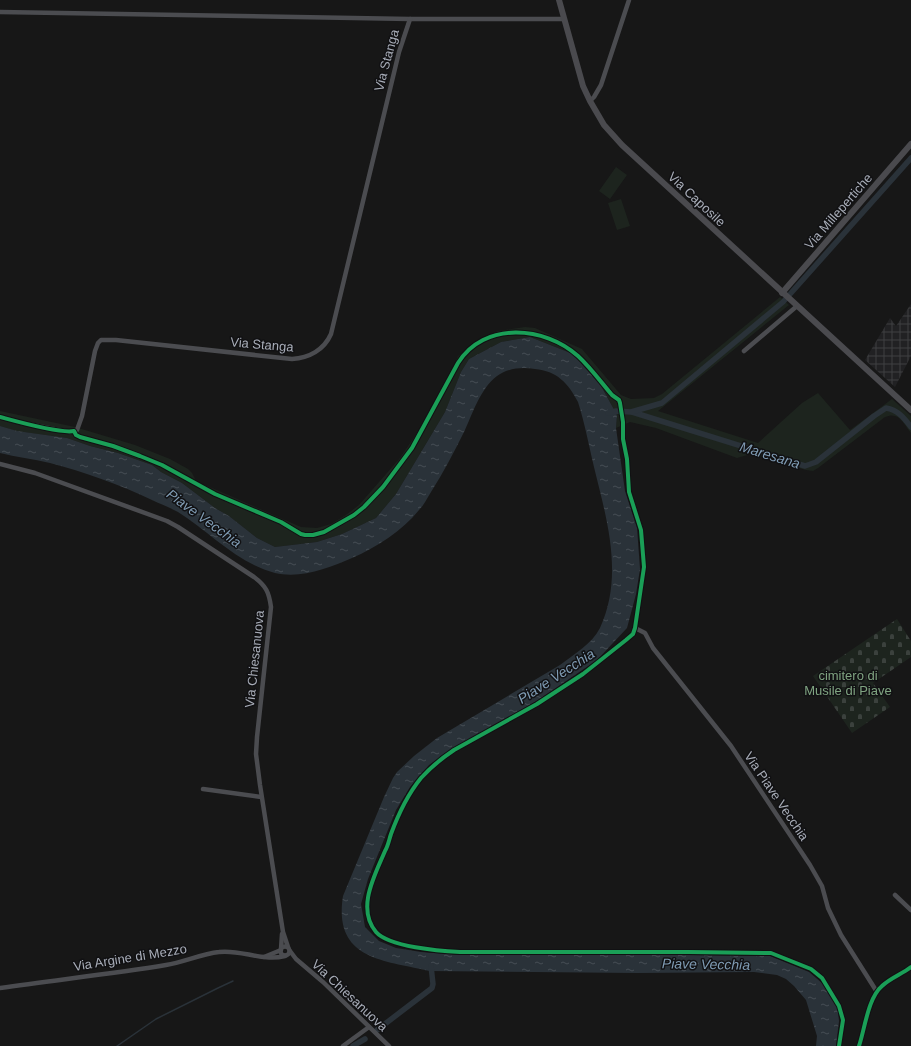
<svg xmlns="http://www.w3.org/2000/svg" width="911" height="1046" font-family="Arial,sans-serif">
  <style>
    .industrial { fill: url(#industrial-grid) }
    .grass { fill: #1d241e }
    .cemetery { fill: url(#cemetery-stones) }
    .water { fill: url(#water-ripples) }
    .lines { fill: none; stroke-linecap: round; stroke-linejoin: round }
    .stream { stroke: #2a3239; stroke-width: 1.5 }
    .canal { stroke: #2a3239; stroke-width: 5.5 }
    .street { stroke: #4b4c50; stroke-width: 4.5 }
    .secondary { stroke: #4a4a4e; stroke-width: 6 }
    .cycleway-casing { stroke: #111113; stroke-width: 6 }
    .cycleway { stroke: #1a9f57; stroke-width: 4 }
    .labels { text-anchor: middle; stroke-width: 3; stroke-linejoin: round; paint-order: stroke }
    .street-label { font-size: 13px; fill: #a8adb8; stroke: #111113 }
    .park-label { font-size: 13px; fill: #7fa381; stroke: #111113 }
    .water-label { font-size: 14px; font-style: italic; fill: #7f9bb3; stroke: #111113 }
  </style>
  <defs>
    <pattern id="industrial-grid" width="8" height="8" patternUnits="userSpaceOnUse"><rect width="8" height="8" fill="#212123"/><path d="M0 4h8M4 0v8" fill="none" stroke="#3e3f41"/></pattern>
    <pattern id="cemetery-stones" width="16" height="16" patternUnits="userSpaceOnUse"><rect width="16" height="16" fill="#1d241e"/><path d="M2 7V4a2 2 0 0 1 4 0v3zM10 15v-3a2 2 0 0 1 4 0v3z" fill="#3b413d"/></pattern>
    <pattern id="water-ripples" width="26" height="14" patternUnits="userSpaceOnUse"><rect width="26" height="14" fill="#2a3239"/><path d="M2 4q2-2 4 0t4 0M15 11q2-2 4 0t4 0" fill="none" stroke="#464d54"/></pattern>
  </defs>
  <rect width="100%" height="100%" fill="#171717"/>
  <polygon class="industrial" points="911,304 911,356 895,387 865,360 890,318 896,326"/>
  <g class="grass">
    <polygon points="616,167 627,175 610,199 599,191"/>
    <polygon points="621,199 630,226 617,230 608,203"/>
    <path d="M780 297 789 305 658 411 758 443 802 403 818 393 850 430 892 399 911 416V433C903 423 899 411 885 417L818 468 813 471 806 470 751 454 737 458 656 428 630 422 616 428 617 415 601 386 573 354 530 337 501 342 469 359 461 372 445 412 396 494 376 518 342 534 317 542 275 547 257 538 229 516 215 508 182 483 161 472 152 465 118 453 90 446 67 438 16 431 0 426V411L75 427 135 445 170 459 188 469 192 473 196 481 301 527 317 528 331 524 346 515 359 505 400 458 417 433 448 380 458 356 480 339 498 331 525 327 535 328 582 349 621 395 631 399 654 398 662 394Z"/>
  </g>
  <polygon class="cemetery" points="897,619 911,641 911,657 873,683 890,707 852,733 813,676"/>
  <path class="water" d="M530 337 573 354 601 386 617 415 616 428 625 491 637 528 640 569 636 594 627 628 597 660 538 700 443 755 429 765 410 787 396 810 368 879 361 904 365 927 379 941 396 948 421 952 462 955 603 954 770 956 809 972 823 984 837 1006 838 1012 839 1021 836 1046H816L817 1036 806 1000 794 986 786 979 777 975 754 972 637 973 430 971C384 960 333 960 343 896L384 797 393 778 397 772 414 756 437 738 560 665C573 655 592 644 600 628 624 576 607 520 594 467 589 446 585 424 578 402 568 383 557 371 535 369 522 367 508 368 497 376 480 389 473 413 464 432 454 452 443 473 431 492 427 498 424 505 419 510 402 531 377 547 352 558 329 568 301 579 275 573 237 563 210 532 178 512 169 507 160 504 152 500 119 484 84 472 50 463 33 459 16 457 0 453V426L17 431 67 438 90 446 118 453 152 465 161 472 182 483 215 508 229 516 257 538 275 547 317 542 342 534 376 518 396 494 445 412 461 372 469 359 501 342Z"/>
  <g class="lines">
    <polyline class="stream" points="117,1046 156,1019 218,988 233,981"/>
    <g class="canal">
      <path d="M632 412 805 466 816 462 874 416 886 408C898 410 904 418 911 427"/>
      <polyline points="608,413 616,411 631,412 662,403 783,302 911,158"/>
      <polyline points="377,1030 432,988 433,984 431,966"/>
      <polyline points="353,1046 365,1039"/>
    </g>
    <g class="street">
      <polyline points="0,12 410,19 564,19"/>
      <polyline points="590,101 594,97 601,85 629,0"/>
      <polyline points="744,351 797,306"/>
      <path d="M0 417 22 423 70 432 77 430 82 416 95 351 98 343 101 340H116L292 359C309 358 324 350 331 334L399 52 410 19"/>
      <path d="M0 464 35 473 167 521 178 527 254 577C266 586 269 592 271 607L257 737 256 754 260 785 283 932 288 947"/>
      <polyline points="635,628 645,633 653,648 731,746 810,865 822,886 828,908 841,935 877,992"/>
      <polyline points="203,789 261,797"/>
      <polyline points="895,895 911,910"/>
      <circle cx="285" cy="951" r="4.5"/>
      <polyline points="281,949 282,934"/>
      <polyline points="290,951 296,959 323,982 389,1046"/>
      <polyline points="264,957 281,950"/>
      <path d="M0 988C55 980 111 974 166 965 184 962 201 954 219 952 241 949 262 962 285 956"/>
      <polyline points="343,1046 369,1027"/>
      <path d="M859 1046C865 1028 868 998 882 986 890 978 902 974 911 967"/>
    </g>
    <g class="secondary">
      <polyline points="559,0 583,86 590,101 604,125 622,145 911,410"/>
      <polyline points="782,293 911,144"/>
    </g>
    <g class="cycleway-casing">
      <g id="cycleway">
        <path d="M0 417C15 421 60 434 74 431L76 435 80 437 113 446 140 456 162 465 215 494 281 522 301 534 305 535H313L324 532 354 515 364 507 383 487 412 448 458 363C484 321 545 326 578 356 590 367 601 382 612 395L619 400 620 403 623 422V439L627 459 629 492 641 530 644 567 635 628 633 634 626 640 583 674 537 704 454 750C442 758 431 767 421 778 408 794 398 815 391 834 389 840 388 846 385 851 375 875 356 908 376 932 389 947 440 951 460 952H689L771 953 811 969 822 978 839 1006 843 1020 839 1046"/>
        <path d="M859 1046C865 1028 868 998 882 986 890 978 902 974 911 967"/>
      </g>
    </g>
    <use href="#cycleway" class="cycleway"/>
  </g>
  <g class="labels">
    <g class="street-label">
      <text transform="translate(386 60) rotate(-75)" y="5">Via Stanga</text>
      <text transform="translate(697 199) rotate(43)" y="5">Via Caposile</text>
      <text transform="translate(838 211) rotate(-49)" y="5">Via Millepertiche</text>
      <text transform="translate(262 344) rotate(5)" y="5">Via Stanga</text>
      <text transform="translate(254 659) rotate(-84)" y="5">Via Chiesanuova</text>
      <text transform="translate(777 796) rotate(56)" y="5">Via Piave Vecchia</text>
      <text transform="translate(130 957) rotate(-9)" y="5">Via Argine di Mezzo</text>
      <text transform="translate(350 995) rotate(43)" y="5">Via Chiesanuova</text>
    </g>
    <g class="park-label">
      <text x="848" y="680">cimitero di<tspan x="848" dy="15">Musile di Piave</tspan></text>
    </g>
    <g class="water-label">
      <text transform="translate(770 455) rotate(17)" y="5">Maresana</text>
      <text transform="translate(204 518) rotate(36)" y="5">Piave Vecchia</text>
      <text transform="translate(556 676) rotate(-33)" y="5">Piave Vecchia</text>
      <text transform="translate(706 964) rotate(1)" y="5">Piave Vecchia</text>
    </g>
  </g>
</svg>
